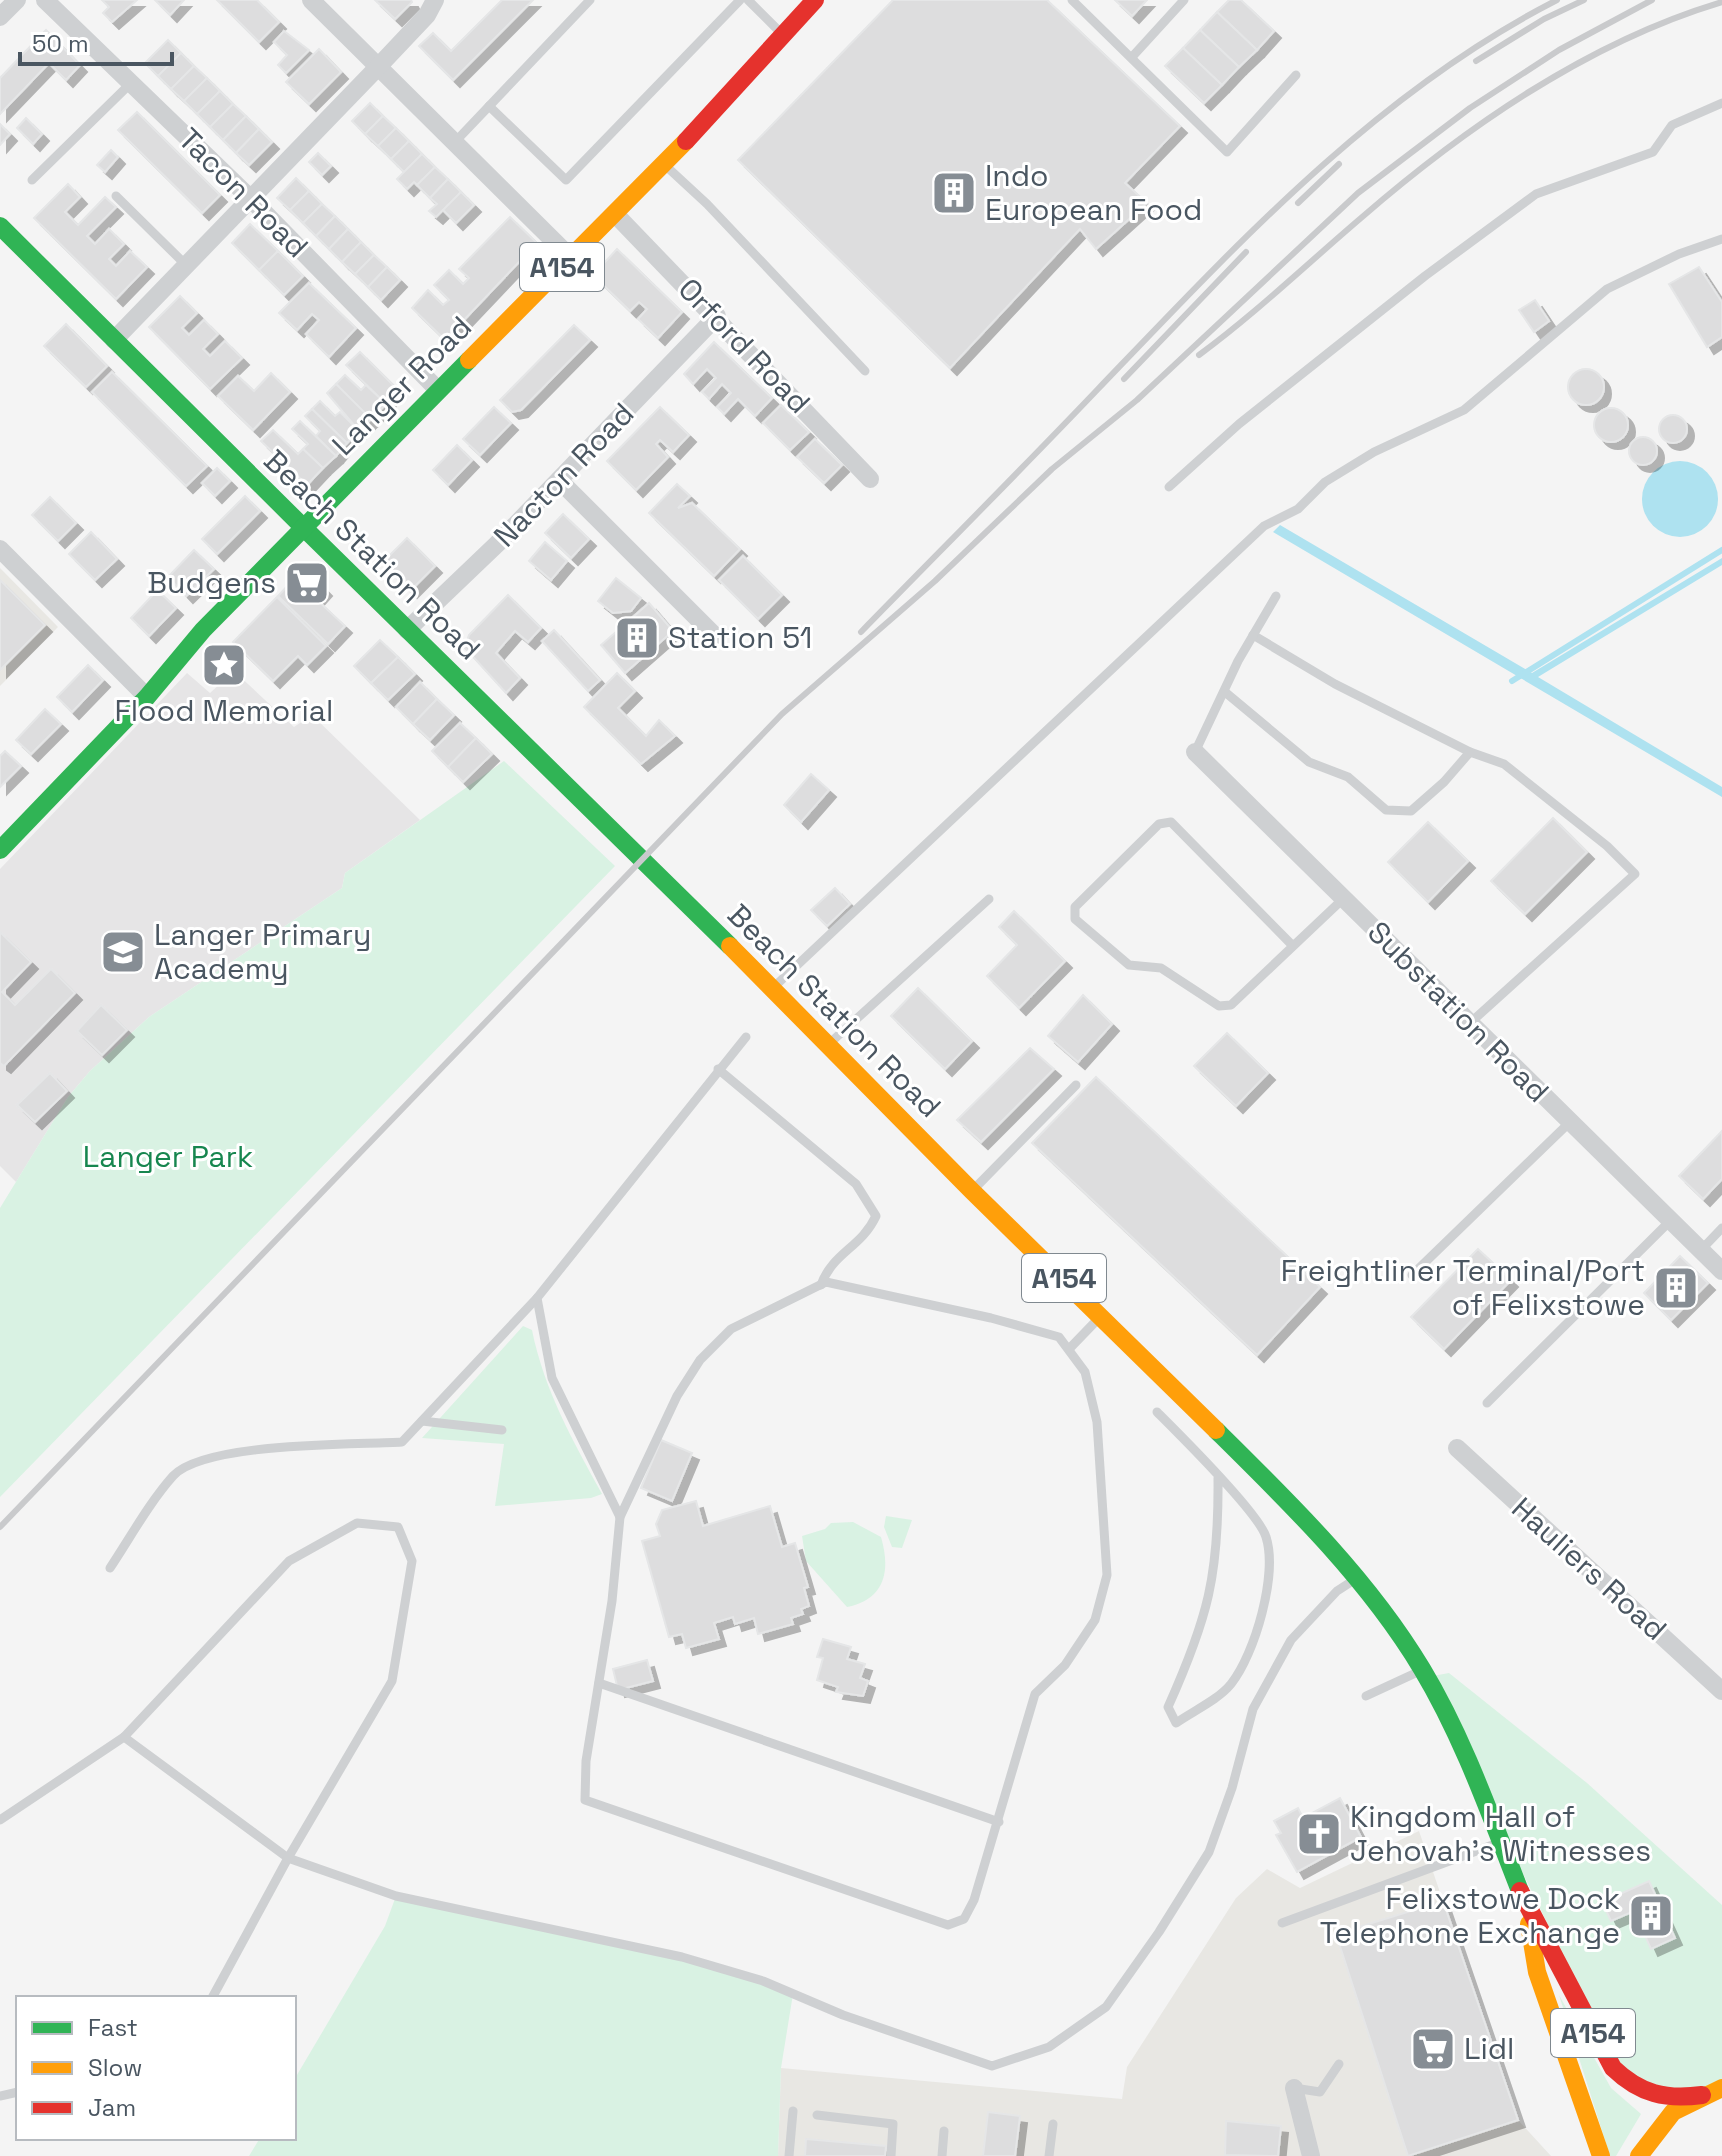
<svg xmlns="http://www.w3.org/2000/svg" width="1722" height="2156" font-family="'Space Grotesk',sans-serif">
  <style>
    .commercial { fill: #e8e7e3 }
    .education { fill: #e6e5e6 }
    .green { fill: #d9f2e3 }
    .water { fill: #aee2f0 }
    .lines { fill: none; stroke-linecap: round; stroke-linejoin: round }
    .stream { stroke: #aee2f0; stroke-width: 6 }
    .building { fill: #ddddde; stroke: #e5e6e7; stroke-width: 2; filter: url(#shadow) }
    .lane { stroke: #ced0d2; stroke-width: 9 }
    .street { stroke: #ced0d2; stroke-width: 18 }
    .fast { stroke: #30b455; stroke-width: 18 }
    .slow { stroke: #ff9f0a; stroke-width: 18 }
    .jam { stroke: #e5322d; stroke-width: 18 }
    .rail { stroke: #c9cacc; stroke-width: 6 }
    .labels { text-anchor: middle; stroke-width: 6; stroke-linejoin: round; paint-order: stroke }
    .shield { fill: #fff; stroke: #808990; stroke-width: 2 }
    .shield-label { font-size: 28px; font-weight: bold; fill: #4a5661 }
    .poi-label { font-size: 30px; fill: #4a5661; stroke: #fff; text-anchor: start }
    .street-label { font-size: 30px; fill: #4a5661; stroke: #fff }
    .park-label { font-size: 30px; fill: #17864f; stroke: #fff }
  </style>
  <defs>
    <filter id="shadow"><feDropShadow dx="7" dy="7" stdDeviation="0" flood-color="#0004"/></filter>
  </defs>
  <rect width="100%" height="100%" fill="#f4f4f4"/>
  <g class="commercial">
    <polygon points="0,568 58,627 0,686"/>
    <polygon points="1419,1831 1518,2120 1551,2156 778,2156 781,2068 1122,2099 1127,2067 1236,1898 1267,1869 1300,1888"/>
  </g>
  <polygon class="education" points="234,671 294,727 312,715 420,820 345,873 342,888 149,1017 90,1071 68,1097 16,1182 0,1166 0,869 187,673 210,693"/>
  <g class="green">
    <polygon points="504,761 615,866 0,1497 0,1208 68,1097 90,1071 149,1017 342,888 345,873"/>
    <path d="M523 1326 532 1330C544 1390 573 1441 602 1494L591 1498 495 1506 504 1444 422 1438Z"/>
    <polygon points="886,1516 912,1520 902,1548 892,1547 884,1527"/>
    <path d="M853 1522 881 1537C891 1571 885 1599 847 1607L806 1561 802 1536 825 1529 831 1523Z"/>
    <polygon points="1449,1673 1587,1783 1722,1905 1722,2088 1703,2095 1623,2078 1427,1677"/>
    <polygon points="396,1896 682,1957 793,1994 781,2068 778,2156 249,2156 260,2138 294,2138 294,2080 385,1926"/>
    <polygon points="1559,1995 1611,2088 1641,2114 1616,2156 1610,2156"/>
  </g>
  <g class="water">
    <circle cx="1680" cy="499" r="38"/>
    <polygon points="1280,525 1532,673 1722,558 1722,565 1538,677 1722,787 1722,797 1273,532"/>
  </g>
  <g class="lines">
    <polyline class="stream" points="1512,681 1722,550"/>
  </g>
  <g class="building">
    <polygon points="102,0 137,0 112,22 103,13 109,7"/>
    <polygon points="155,0 184,0 170,15"/>
    <polygon points="217,0 257,0 279,22 259,42"/>
    <polygon points="375,0 411,0 412,2 395,19"/>
    <polygon points="502,0 533,0 453,80 419,46 433,33 451,51"/>
    <polygon points="893,0 1047,0 1180,126 1125,183 1147,203 1096,249 1080,229 950,368 738,160"/>
    <polygon points="1115,0 1147,0 1132,16"/>
    <polygon points="1229,0 1241,0 1274,31 1257,50 1217,12"/>
    <polygon points="1217,12 1257,50 1239,67 1200,30"/>
    <polygon points="46,30 80,65 66,80 49,63 0,114 0,78"/>
    <polygon points="1200,30 1239,67 1222,85 1183,48"/>
    <polygon points="284,31 309,50 286,73 278,65 287,55 274,42"/>
    <polygon points="168,40 181,53 158,76 145,63"/>
    <polygon points="1183,48 1222,85 1204,103 1165,66"/>
    <polygon points="319,49 341,72 309,104 286,82"/>
    <polygon points="181,53 194,66 171,89 158,76"/>
    <polygon points="194,66 207,78 184,101 171,89"/>
    <polygon points="207,78 220,91 197,114 184,101"/>
    <polygon points="220,91 233,104 210,127 197,114"/>
    <polygon points="370,103 383,116 365,134 352,121"/>
    <polygon points="233,104 246,116 223,140 210,127"/>
    <polygon points="137,112 220,195 202,213 118,130"/>
    <polygon points="246,116 259,129 236,153 223,140"/>
    <polygon points="383,116 396,128 378,146 365,134"/>
    <polygon points="26,118 42,134 33,144 17,128"/>
    <polygon points="0,124 10,134 0,145"/>
    <polygon points="396,128 409,141 391,159 378,146"/>
    <polygon points="259,129 272,142 249,165 236,153"/>
    <polygon points="409,141 422,154 404,172 391,159"/>
    <polygon points="111,150 118,157 105,172 97,165"/>
    <polygon points="318,153 331,166 322,175 309,162"/>
    <polygon points="422,154 435,167 417,185 414,182 407,189 397,179"/>
    <polygon points="435,167 448,179 430,198 417,185"/>
    <polygon points="296,178 309,191 290,210 277,198"/>
    <polygon points="448,179 461,192 436,217 429,211 437,204 430,198"/>
    <polygon points="68,184 80,197 65,212 78,225 105,197 116,207 87,236 95,244 109,229 124,244 109,259 116,266 130,251 147,267 116,299 34,218"/>
    <polygon points="309,191 322,204 303,223 290,210"/>
    <polygon points="461,192 474,205 456,223 443,210"/>
    <polygon points="322,204 335,216 316,236 303,223"/>
    <polygon points="335,216 348,229 329,249 316,236"/>
    <polygon points="510,217 537,243 445,340 412,308 428,290 443,305 449,300 434,285 449,270 463,284 469,278 459,269"/>
    <polygon points="250,224 278,251 259,270 232,243"/>
    <polygon points="348,229 361,242 342,262 329,249"/>
    <polygon points="361,242 374,255 355,274 342,262"/>
    <polygon points="617,249 682,312 658,338 638,319 647,309 639,302 630,311 593,275"/>
    <polygon points="278,251 303,276 284,295 259,270"/>
    <polygon points="374,255 387,267 368,287 355,274"/>
    <polygon points="387,267 400,280 381,300 368,287"/>
    <polygon points="1699,267 1722,302 1722,337 1707,347 1669,284"/>
    <polygon points="309,283 356,328 329,357 306,334 319,320 312,314 297,330 279,313"/>
    <polygon points="180,296 197,313 182,328 189,335 204,320 218,334 203,349 210,356 225,341 242,358 210,389 149,327"/>
    <polygon points="1535,300 1549,321 1534,332 1519,310"/>
    <polygon points="66,324 107,366 86,387 44,346"/>
    <polygon points="574,325 590,340 521,410 512,412 500,400"/>
    <polygon points="714,342 772,398 755,416 738,399 724,414 717,407 731,393 722,384 709,399 702,392 716,378 707,369 693,384 684,374"/>
    <polygon points="360,352 396,388 386,404 346,365"/>
    <circle cx="1586" cy="387" r="18"/>
    <polygon points="112,372 207,466 186,486 92,392"/>
    <polygon points="271,373 290,392 253,430 218,396 238,376 254,391"/>
    <polygon points="345,375 361,390 366,385 386,404 371,419 336,384"/>
    <polygon points="336,384 371,419 359,431 327,393"/>
    <polygon points="320,401 335,416 340,412 359,431 347,443 312,409"/>
    <polygon points="781,405 809,432 790,450 763,423"/>
    <polygon points="494,407 511,423 480,455 463,439"/>
    <polygon points="660,407 689,435 673,452 660,440 656,444 668,457 636,490 607,461"/>
    <circle cx="1611" cy="425" r="17"/>
    <polygon points="312,409 347,443 336,456 316,436 320,431 305,416"/>
    <circle cx="1673" cy="429" r="14"/>
    <polygon points="300,421 336,456 323,468 303,449 308,444 292,429"/>
    <polygon points="273,430 298,454 303,449 323,468 307,485 261,441"/>
    <circle cx="1643" cy="451" r="14"/>
    <polygon points="815,439 842,465 824,483 797,457"/>
    <polygon points="457,445 472,460 448,485 433,470"/>
    <polygon points="217,468 230,481 215,496 202,483"/>
    <polygon points="677,484 690,496 678,508 692,503 740,549 714,576 649,513"/>
    <polygon points="245,496 260,511 217,554 202,539"/>
    <polygon points="50,497 76,523 58,541 32,515"/>
    <polygon points="563,514 589,539 571,558 545,533"/>
    <polygon points="91,532 117,559 95,580 69,554"/>
    <polygon points="407,538 435,566 410,591 382,563"/>
    <polygon points="545,542 567,561 551,580 529,561"/>
    <polygon points="194,550 214,569 186,596 168,577"/>
    <polygon points="743,556 782,595 758,619 719,580"/>
    <polygon points="304,568 325,589 316,599 345,626 328,644 278,596"/>
    <polygon points="616,578 641,598 631,611 613,613 598,601"/>
    <polygon points="0,580 45,625 0,670"/>
    <polygon points="154,587 176,608 149,636 131,618 152,596"/>
    <polygon points="508,595 541,628 528,642 515,631 496,653 520,678 506,693 465,648 469,635"/>
    <polygon points="277,597 326,646 307,665 298,656 273,681 233,642"/>
    <polygon points="649,603 673,631 625,673 601,645"/>
    <polygon points="554,630 600,680 588,691 542,641"/>
    <polygon points="380,640 398,657 371,683 354,666"/>
    <polygon points="398,657 415,674 388,700 371,683"/>
    <polygon points="88,665 103,680 72,712 57,697"/>
    <polygon points="617,673 635,691 618,708 646,736 659,720 675,736 641,764 584,707"/>
    <polygon points="420,682 437,699 413,724 396,707"/>
    <polygon points="437,699 454,715 430,740 413,724"/>
    <polygon points="45,709 61,724 31,754 16,740"/>
    <polygon points="460,723 476,738 448,767 432,751"/>
    <polygon points="476,738 492,754 463,782 448,767"/>
    <polygon points="5,751 21,766 0,787 0,756"/>
    <polygon points="811,774 829,790 801,822 784,805"/>
    <polygon points="1553,818 1587,852 1525,914 1491,881"/>
    <polygon points="1428,822 1468,861 1428,902 1388,862"/>
    <polygon points="835,888 850,904 827,926 811,910"/>
    <polygon points="1014,911 1065,961 1019,1008 987,976 1017,945 999,927"/>
    <polygon points="0,932 31,962 2,992 15,1005 51,969 75,993 4,1066 0,1063"/>
    <polygon points="918,988 972,1041 945,1069 891,1016"/>
    <polygon points="1083,995 1112,1024 1078,1062 1048,1036"/>
    <polygon points="101,1005 127,1030 102,1055 77,1031"/>
    <polygon points="1227,1033 1268,1073 1236,1106 1194,1066"/>
    <polygon points="1030,1048 1054,1069 981,1142 957,1120"/>
    <polygon points="50,1073 67,1091 35,1122 17,1105"/>
    <polygon points="1096,1077 1320,1287 1257,1355 1032,1143"/>
    <polygon points="1722,1131 1722,1179 1703,1199 1679,1176"/>
    <polygon points="1478,1249 1511,1280 1444,1349 1411,1317"/>
    <polygon points="1680,1256 1708,1283 1671,1320 1644,1293"/>
    <polygon points="661,1440 692,1453 672,1501 641,1488"/>
    <polygon points="696,1501 703,1526 770,1506 782,1547 795,1543 808,1587 804,1588 809,1606 801,1609 803,1614 791,1618 793,1624 758,1634 754,1618 735,1624 733,1617 714,1623 719,1639 686,1648 682,1634 669,1637 642,1541 660,1536 656,1524 662,1510"/>
    <polygon points="823,1639 851,1647 847,1659 865,1664 860,1678 868,1681 863,1696 836,1692 838,1687 817,1680 823,1658 817,1657"/>
    <polygon points="647,1660 653,1681 618,1690 613,1669"/>
    <polygon points="1340,1798 1361,1837 1297,1872 1276,1835 1281,1833 1274,1821 1298,1808 1303,1818"/>
    <polygon points="1649,1881 1675,1938 1651,1949 1634,1911 1611,1921 1602,1902"/>
    <polygon points="1443,1901 1518,2120 1408,2156 1336,1934"/>
    <polygon points="988,2112 1020,2116 1015,2156 983,2156"/>
    <polygon points="1226,2121 1281,2126 1278,2156 1225,2155"/>
    <polygon points="806,2139 886,2146 885,2156 805,2156"/>
  </g>
  <g class="lines">
    <g class="lane">
      <polyline points="748,0 782,34"/>
      <polyline points="1072,0 1227,152 1296,75"/>
      <polyline points="1132,57 1184,0"/>
      <polyline points="489,106 566,180 740,0"/>
      <polyline points="454,143 590,0"/>
      <polyline points="667,167 707,204 865,371"/>
      <polyline points="32,180 131,83"/>
      <polyline points="116,196 187,266"/>
      <polyline points="1169,487 1239,424 1425,276 1536,194 1653,152 1672,125 1722,103"/>
      <polyline points="1253,635 1335,684 1470,752"/>
      <polyline points="1225,692 1309,762 1348,777 1386,810 1411,811 1444,782 1470,752 1504,764 1607,846 1635,874 1470,1023"/>
      <polyline points="1195,752 1238,661 1276,596"/>
      <polyline points="1293,946 1171,822 1159,824 1075,907 1075,919 1129,965 1161,968 1219,1006 1231,1005 1344,898"/>
      <polyline points="775,986 1264,526 1298,509 1325,482 1374,452 1464,410 1607,289 1679,254 1722,239"/>
      <polyline points="831,1042 989,899"/>
      <path d="M718 1069 856 1184 876 1216C861 1248 833 1252 821 1285"/>
      <polyline points="975,1188 1076,1085"/>
      <polyline points="1701,1250 1722,1228"/>
      <polyline points="1412,1275 1570,1122"/>
      <polygon points="826,1282 991,1318 1059,1337 1085,1372 1097,1422 1107,1575 1095,1620 1065,1665 1035,1694 974,1900 964,1919 948,1925 585,1800 586,1761 612,1601 620,1517 677,1396 700,1360 731,1329"/>
      <polyline points="537,1298 552,1378 620,1517"/>
      <polyline points="1070,1348 1098,1319"/>
      <polyline points="1487,1403 1670,1221"/>
      <path d="M1157 1412C1179 1434 1259 1513 1266 1537 1278 1574 1255 1654 1231 1684 1218 1700 1193 1711 1176 1723L1168 1707C1208 1618 1219 1575 1218 1478"/>
      <polyline points="422,1421 502,1430"/>
      <path d="M110 1568C130 1538 149 1503 173 1476 204 1442 353 1445 402 1442L537 1298 746 1037"/>
      <polyline points="599,1683 999,1822"/>
      <polyline points="1366,1696 1420,1671"/>
      <polyline points="124,1737 288,1858 396,1896 682,1957 763,1981 843,2015 992,2066 1049,2047 1106,2007 1159,1932 1209,1852 1232,1788 1253,1709 1291,1640 1337,1591 1354,1580"/>
      <polyline points="0,1820 124,1737 289,1561 357,1523 398,1527 412,1561 392,1681 288,1858 212,1998"/>
      <polyline points="1282,1923 1498,1843"/>
      <polyline points="1294,2088 1320,2092 1339,2064"/>
      <polyline points="0,2096 18,2092"/>
      <polyline points="817,2115 893,2124 891,2156"/>
      <polyline points="789,2156 793,2111"/>
      <polyline points="942,2156 944,2131"/>
      <polyline points="1049,2156 1053,2124"/>
    </g>
    <g class="street">
      <polyline points="45,0 252,200 437,389"/>
      <polyline points="311,0 571,258"/>
      <polyline points="0,17 17,0"/>
      <polyline points="616,215 870,479"/>
      <polyline points="114,340 377,68 427,15 435,0"/>
      <polyline points="559,480 717,638"/>
      <polyline points="0,549 147,697"/>
      <polyline points="407,630 497,544 717,316"/>
      <polyline points="1195,752 1722,1271"/>
      <polyline points="1457,1448 1722,1691"/>
      <polyline points="1294,2088 1311,2156"/>
    </g>
    <g class="fast">
      <polyline points="0,226 303,527"/>
      <polyline points="303,527 730,946"/>
      <polyline points="0,850 147,697 203,630 469,360"/>
      <path d="M1216 1430C1290 1503 1368 1579 1422 1669 1463 1737 1491 1817 1520 1891"/>
    </g>
    <g class="slow">
      <polyline points="469,360 686,141"/>
      <polyline points="730,946 972,1191 1216,1430"/>
      <polyline points="1529,1924 1537,1972 1601,2156"/>
      <polyline points="1639,2156 1673,2112 1722,2088"/>
    </g>
    <g class="jam">
      <polyline points="686,141 815,0"/>
      <path d="M1520 1891 1613 2068C1640 2094 1666 2100 1702 2095"/>
    </g>
    <g class="rail">
      <polyline points="1476,61 1544,19 1584,0"/>
      <polyline points="1298,203 1339,164"/>
      <path d="M1199 355C1256 313 1307 264 1361 218 1466 127 1588 42 1722 2"/>
      <polyline points="1124,379 1246,252"/>
      <path d="M861 632C940 551 1020 471 1098 389 1236 245 1377 92 1557 0"/>
      <polyline points="0,1527 782,714 935,581 1052,469 1137,400 1358,193 1470,108 1559,50 1652,0"/>
    </g>
  </g>
  <defs>
    <g id="building-square" transform="scale(2.3)"><rect x="-9" y="-9" width="18" height="18" rx="4" fill="#868d94" stroke="#fff"/><path d="M-4-6H4V6H1V3H-1V6H-4ZM-2.5-4.3h1.7v1.8h-1.7ZM.8-4.3h1.7v1.8H.8ZM-2.5-1h1.7V.8h-1.7ZM.8-1h1.7V.8H.8Z" fill="#fff"/></g>
    <g id="supermarket-square" transform="scale(2.3)"><rect x="-9" y="-9" width="18" height="18" rx="4" fill="#868d94" stroke="#fff"/><path d="M-6-5.5h2.5l.6 2H6L4.5 2H-2.5L-4.4-4H-6ZM-1.5 3.2a1.3 1.3 0 1 0 .1 0ZM3 3.2a1.3 1.3 0 1 0 .1 0Z" fill="#fff"/></g>
    <g id="sight-square" transform="scale(2.3)"><rect x="-9" y="-9" width="18" height="18" rx="4" fill="#868d94" stroke="#fff"/><path d="M0-6L1.8-2.2L6-1.7L2.9 1.2L3.7 5.4L0 3.3L-3.7 5.4L-2.9 1.2L-6-1.7L-1.8-2.2Z" fill="#fff"/></g>
    <g id="school-square" transform="scale(2.3)"><rect x="-9" y="-9" width="18" height="18" rx="4" fill="#868d94" stroke="#fff"/><path d="M0-5L7-2L0 1L-7-2ZM-4 1L0 2.5L4 1V4Q0 6-4 4Z" fill="#fff"/></g>
    <g id="church-square" transform="scale(2.3)"><rect x="-9" y="-9" width="18" height="18" rx="4" fill="#868d94" stroke="#fff"/><path d="M-1.2-6h2.4v3.5h3.3v2.4h-3.3V6h-2.4V-.1h-3.3v-2.4h3.3Z" fill="#fff"/></g>
  </defs>
  <g fill-rule="evenodd">
    <use href="#building-square" x="954" y="193"/>
    <use href="#supermarket-square" x="307" y="583"/>
    <use href="#building-square" x="637" y="638"/>
    <use href="#sight-square" x="224" y="665"/>
    <use href="#school-square" x="123" y="952"/>
    <use href="#building-square" x="1676" y="1288"/>
    <use href="#church-square" x="1319" y="1834"/>
    <use href="#building-square" x="1651" y="1916"/>
    <use href="#supermarket-square" x="1433" y="2049"/>
  </g>
  <g class="labels">
    <g class="shield">
      <rect x="520" y="243" width="84" height="48" rx="6"/>
      <rect x="1022" y="1254" width="84" height="48" rx="6"/>
      <rect x="1551" y="2009" width="84" height="48" rx="6"/>
    </g>
    <g class="shield-label">
      <text x="562" y="277">A154</text>
      <text x="1064" y="1288">A154</text>
      <text x="1593" y="2043">A154</text>
    </g>
    <g class="poi-label">
      <text x="985" y="186">Indo<tspan x="985" dy="34">European Food</tspan></text>
      <text x="276" y="593" text-anchor="end">Budgens</text>
      <text x="668" y="648">Station 51</text>
      <text x="224" y="721" text-anchor="middle">Flood Memorial</text>
      <text x="154" y="945">Langer Primary<tspan x="154" dy="34">Academy</tspan></text>
      <text x="1645" y="1281" text-anchor="end">Freightliner Terminal/Port<tspan x="1645" dy="34">of Felixstowe</tspan></text>
      <text x="1350" y="1827">Kingdom Hall of<tspan x="1350" dy="34">Jehovah's Witnesses</tspan></text>
      <text x="1620" y="1909" text-anchor="end">Felixstowe Dock<tspan x="1620" dy="34">Telephone Exchange</tspan></text>
      <text x="1464" y="2059">Lidl</text>
    </g>
    <g class="street-label">
      <text transform="translate(243 193) rotate(45)" y="10">Tacon Road</text>
      <text transform="translate(744 346) rotate(46)" y="10">Orford Road</text>
      <text transform="translate(402 386) rotate(-45)" y="10">Langer Road</text>
      <text transform="translate(564 475) rotate(-46)" y="10">Nacton Road</text>
      <text transform="translate(372 555) rotate(44)" y="10">Beach Station Road</text>
      <text transform="translate(834 1011) rotate(45)" y="10">Beach Station Road</text>
      <text transform="translate(1458 1012) rotate(45)" y="10">Substation Road</text>
      <text transform="translate(1589 1569) rotate(42)" y="10">Hauliers Road</text>
    </g>
    <g class="park-label">
      <text x="168" y="1167">Langer Park</text>
    </g>
  </g>
  <rect x="16" y="1996" width="280" height="144" fill="#ffffff" stroke="#b7bbc0" stroke-width="2"/>
  <rect x="32" y="2022" width="40" height="12" fill="#30b455" stroke="#b7bbc0" stroke-width="2"/>
  <text x="88" y="2036" font-size="24" fill="#4a5661">Fast</text>
  <rect x="32" y="2062" width="40" height="12" fill="#ff9f0a" stroke="#b7bbc0" stroke-width="2"/>
  <text x="88" y="2076" font-size="24" fill="#4a5661">Slow</text>
  <rect x="32" y="2102" width="40" height="12" fill="#e5322d" stroke="#b7bbc0" stroke-width="2"/>
  <text x="88" y="2116" font-size="24" fill="#4a5661">Jam</text>
  <path d="M20 52v12h152v-12" fill="none" stroke="#4a5661" stroke-width="4"/>
  <text x="32" y="52" font-size="24" fill="#4a5661" stroke="#ffffff" stroke-width="6" paint-order="stroke">50 m</text>
</svg>
